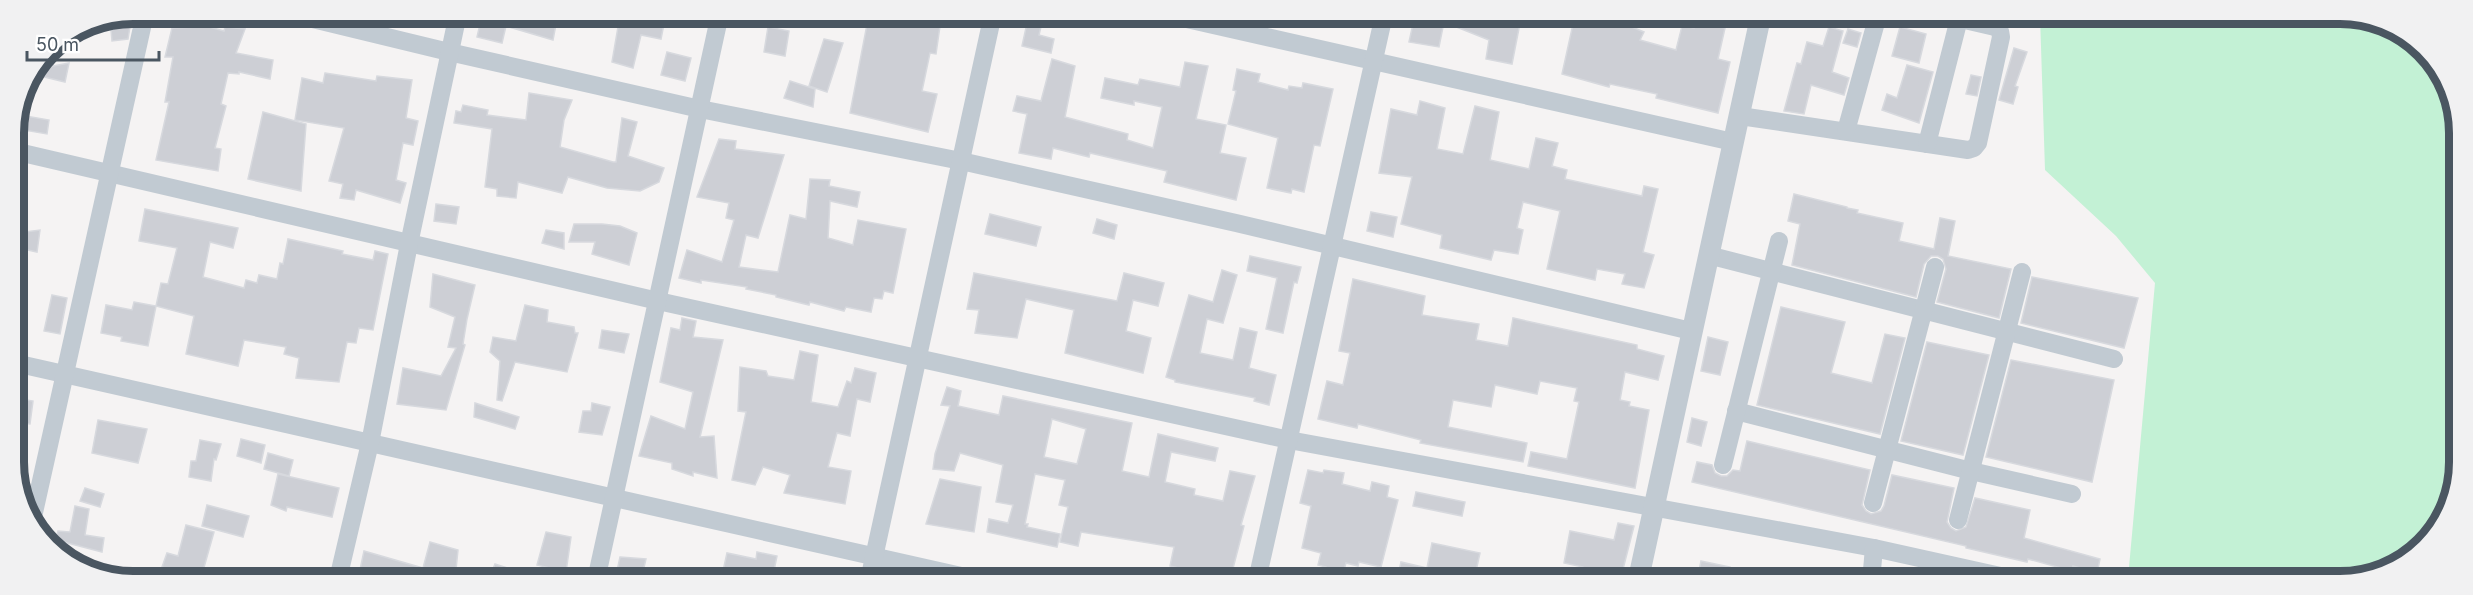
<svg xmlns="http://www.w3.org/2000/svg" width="2473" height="595" font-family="Inter,sans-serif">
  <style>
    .green { fill: #c3f1d5 }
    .building { fill: #cdcfd5; stroke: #d7d9de; stroke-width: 1.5; fill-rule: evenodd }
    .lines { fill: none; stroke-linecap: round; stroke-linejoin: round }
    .minor { stroke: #c1cad2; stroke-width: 18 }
    .tertiary { stroke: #c1cad2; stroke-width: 21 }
    .rim { fill: none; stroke: #4a5661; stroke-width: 8 }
  </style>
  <rect width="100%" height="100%" fill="#f5f3f3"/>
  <polygon class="green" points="2040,16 2363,16 2425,49 2457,110 2457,485 2418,552 2347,581 2134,581 2128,578 2155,283 2116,236 2045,170"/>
  <g class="building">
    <polygon points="132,14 128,39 112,41 110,18"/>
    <polygon points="478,14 558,14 553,40 506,26 502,43 477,37 481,20 477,19"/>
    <polygon points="590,14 666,14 661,39 641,35 633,68 612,62 618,27"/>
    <polygon points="869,14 925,14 923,23 940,26 936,54 930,53 922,91 937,94 928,132 850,113"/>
    <polygon points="1029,14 1044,14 1039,35 1054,39 1051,53 1022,46"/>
    <polygon points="1415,15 1504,15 1521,18 1512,64 1486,59 1489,40 1444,22 1439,47 1409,42"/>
    <polygon points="1575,15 1630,15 1627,25 1644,32 1640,40 1676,50 1682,26 1694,28 1696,21 1725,28 1718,59 1730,62 1718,113 1656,98 1657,94 1610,84 1609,87 1562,74"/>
    <polygon points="199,24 224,31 225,27 245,29 236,53 273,60 270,79 239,72 239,74 228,73 221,104 226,106 215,148 221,149 218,171 156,160 169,102 165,102 173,57 165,57 172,28 199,27"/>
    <polygon points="768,27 789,31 785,56 764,52"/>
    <polygon points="1829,27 1843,31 1832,72 1849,78 1844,95 1811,85 1804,114 1784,111 1797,63 1801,64 1807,42 1823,46"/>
    <polygon points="1900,27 1926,34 1919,63 1892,56"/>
    <polygon points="1848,29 1861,33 1857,47 1843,43"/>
    <polygon points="824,39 843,43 827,92 809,86"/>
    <polygon points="58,42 53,66 69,63 65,82 32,74 49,48"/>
    <polygon points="2014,48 2027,52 2015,86 2018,87 2013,104 1999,100"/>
    <polygon points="667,52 691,58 685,81 661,75"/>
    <polygon points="1052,59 1075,66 1065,117 1128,134 1127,140 1153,148 1162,107 1134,101 1134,105 1101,98 1105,78 1138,85 1140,79 1180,87 1185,62 1208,66 1196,119 1226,125 1220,153 1246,158 1236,200 1164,182 1167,171 1090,153 1089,157 1053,148 1051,159 1019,153 1027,114 1013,111 1017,96 1041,101"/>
    <polygon points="1907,65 1933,72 1919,123 1882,110 1887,94 1897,98"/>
    <polygon points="1237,69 1260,74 1258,82 1288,90 1289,86 1302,88 1303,83 1333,89 1320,146 1314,145 1304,192 1292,189 1291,193 1267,188 1278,138 1228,124 1236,91 1233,90"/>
    <polygon points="325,73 376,81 377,76 412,80 406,118 418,121 413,145 403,143 396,180 406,183 400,203 356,190 354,200 340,198 343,184 329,181 344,128 295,120 302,78 323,83"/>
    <polygon points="1971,75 1981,77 1977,96 1966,94"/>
    <polygon points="790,81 815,89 813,107 784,98"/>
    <polygon points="529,93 572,100 564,120 560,147 613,162 616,162 622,118 637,122 628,156 664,168 659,182 640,191 607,188 568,177 562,193 518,182 516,198 497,196 497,189 485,187 492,129 454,123 456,111 461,112 463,105 488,110 487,115 526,120"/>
    <polygon points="1420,101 1445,108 1437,149 1463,154 1475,106 1499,112 1490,160 1529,169 1536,138 1558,143 1552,166 1567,170 1565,179 1642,196 1644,186 1658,189 1643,252 1654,255 1644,288 1622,284 1625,274 1597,269 1595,280 1547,269 1560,211 1523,202 1517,228 1523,230 1518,254 1494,250 1491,260 1440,248 1442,235 1401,224 1412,177 1379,173 1391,109 1417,115"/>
    <polygon points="263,112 306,124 301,191 248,179"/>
    <polygon points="20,115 49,120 47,134 18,129"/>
    <polygon points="719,139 736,141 735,149 784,155 758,238 746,235 739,267 778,272 790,215 806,219 810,179 830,180 829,186 860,192 857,207 830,201 828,238 853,245 858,220 906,229 893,293 884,291 882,299 874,298 871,312 846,307 844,311 810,302 809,305 776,297 776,295 746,289 747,287 701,280 701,283 679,278 687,250 722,262 734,220 726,218 729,203 697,197"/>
    <polygon points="1794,194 1847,207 1847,208 1858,210 1857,213 1903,223 1899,241 1934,249 1940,218 1955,221 1948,256 2011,269 1999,318 1937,302 1946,269 1943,259 1938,256 1931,256 1924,264 1916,297 1792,265 1800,224 1788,221"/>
    <polygon points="436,204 459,207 456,224 434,221"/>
    <polygon points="145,209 238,228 233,248 210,242 203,277 244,288 246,280 257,283 259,275 277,279 280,263 283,264 288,239 343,251 342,254 373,260 375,251 388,254 373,330 359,328 356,343 347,342 339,382 296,378 299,358 284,354 286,347 244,340 238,366 186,354 194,316 156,306 161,283 168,284 177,248 139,241"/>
    <polygon points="1371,212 1397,217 1393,237 1367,231"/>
    <polygon points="990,214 1041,227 1036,246 985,234"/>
    <polygon points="1097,219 1117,225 1114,239 1093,233"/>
    <polygon points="574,224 602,224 620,226 637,233 629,265 592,254 595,242 569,242"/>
    <polygon points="40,230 37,252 14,247 17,233"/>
    <polygon points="546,230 564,233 564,249 542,243"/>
    <polygon points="1250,256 1301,267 1297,283 1294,282 1283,333 1266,329 1277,278 1247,271"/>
    <polygon points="1222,270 1237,275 1223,323 1207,319 1200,353 1233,360 1240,328 1257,332 1249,368 1276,375 1269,405 1254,401 1255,398 1175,382 1175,380 1166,377 1189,295 1213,302"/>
    <polygon points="974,273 1117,301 1124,273 1164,283 1158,306 1133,300 1126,331 1151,338 1143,373 1065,353 1074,310 1026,299 1017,338 975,333 979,310 967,309"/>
    <polygon points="433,274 475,285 467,319 463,344 465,345 446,410 397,404 403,368 441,376 456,348 448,347 455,317 430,307"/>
    <polygon points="2032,277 2138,298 2124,348 2021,323"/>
    <polygon points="1353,279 1425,296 1422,315 1479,324 1476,340 1508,346 1513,318 1637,345 1637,349 1664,356 1658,380 1625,372 1620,400 1630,402 1629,406 1649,410 1635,488 1528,466 1531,452 1567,459 1579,402 1574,401 1577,388 1540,381 1537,394 1495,385 1491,407 1453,400 1448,427 1527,443 1523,462 1420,443 1421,440 1358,424 1357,428 1318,419 1327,381 1343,385 1350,353 1339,351"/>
    <polygon points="52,295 67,298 60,334 44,331"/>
    <polygon points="134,302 156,306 148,346 121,341 122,337 101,333 106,305 132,310"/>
    <polygon points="525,305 548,310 547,322 574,327 575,333 578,333 567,372 515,362 502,401 497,400 500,361 490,352 493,337 516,341"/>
    <polygon points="1781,307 1845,322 1831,373 1872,383 1885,334 1905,338 1880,434 1757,405"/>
    <polygon points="682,318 696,321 693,337 723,340 700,437 714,436 717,478 693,472 693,476 672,469 672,463 639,456 651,416 685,429 693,392 660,382 671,328 680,330"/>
    <polygon points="602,330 629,334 624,353 599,348"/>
    <polygon points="1708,337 1728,342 1720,375 1701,371"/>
    <polygon points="1927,342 1989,355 1963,455 1901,441"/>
    <polygon points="800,351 818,355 811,402 838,407 847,381 851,383 855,368 876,373 870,402 857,399 850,436 837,433 828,467 851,471 845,504 784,493 790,475 763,467 755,485 732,480 746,412 738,411 740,367 766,371 768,376 794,380"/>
    <polygon points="2011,360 2114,380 2092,482 1986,457"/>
    <path d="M947 387 961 391 958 406 999 415 1003 396 1132 423 1122 471 1149 477 1158 434 1218 448 1215 461 1171 452 1165 482 1195 489 1194 495 1223 501 1230 471 1255 476 1241 525 1244 526 1230 580H1200L1190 578 1191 571 1170 566 1174 547 1081 532 1078 546 1060 542 1068 507 1059 505 1065 480 1035 474 1025 524H1028L1027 527 1060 534 1057 547 987 532 989 519 1008 523 1013 505 996 502 1003 465 960 453 954 471 933 469 935 454 950 406 941 405ZM1052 419 1086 429 1077 464 1044 457Z"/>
    <polygon points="15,398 33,401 30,424 15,422"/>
    <polygon points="475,403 519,417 515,429 474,417"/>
    <polygon points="592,403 610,407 602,435 579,432 583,411 591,411"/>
    <polygon points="1692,418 1707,422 1701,446 1687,442"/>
    <polygon points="98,420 147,429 138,463 92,453"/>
    <polygon points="241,439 265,445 261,463 237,456"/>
    <polygon points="200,440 221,444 216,460 214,459 211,481 189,477 191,461 196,461"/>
    <polygon points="1747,441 1870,470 1862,505 1866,511 1871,514 1881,511 1884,506 1892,475 1954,488 1947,522 1951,528 1956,531 1966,527 1975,498 2030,510 2024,538 2100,559 2097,573 2073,566 2072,571 2028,559 2027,562 1966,548 1966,546 1692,482 1697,462 1712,465 1715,473 1721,476 1727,476 1733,470 1740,471"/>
    <polygon points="268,453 293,460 289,476 264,469"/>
    <polygon points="1308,470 1323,473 1324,470 1344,473 1342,484 1370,491 1372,482 1389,486 1387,497 1398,500 1381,567 1359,562 1358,566 1346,563 1341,580 1324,576 1326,567 1318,565 1321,553 1302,548 1311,506 1300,503"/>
    <polygon points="278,474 339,488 332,517 287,507 286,511 271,505"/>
    <polygon points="940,479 981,487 974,532 926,524"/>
    <polygon points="85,488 104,494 100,507 80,501"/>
    <polygon points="1416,492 1465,502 1462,516 1413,506"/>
    <polygon points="207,505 249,516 243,537 202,526"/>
    <polygon points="75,506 89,509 85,535 104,538 102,552 56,540 58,531 70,532"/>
    <polygon points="1618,523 1634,526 1620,581 1580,581 1583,567 1564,563 1570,531 1614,540"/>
    <polygon points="186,525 214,532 201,578 162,567 167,553 178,556"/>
    <polygon points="546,532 571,537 566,572 537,565"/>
    <polygon points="430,542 458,550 455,579 358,579 364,551 423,568"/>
    <polygon points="1432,543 1480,553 1474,580 1397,580 1401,562 1427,568"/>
    <polygon points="757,552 777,556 772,580 721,580 727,553 756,559"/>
    <polygon points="620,557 646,559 641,580 615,580"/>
    <polygon points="1701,561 1730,567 1727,581 1697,581"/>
    <polygon points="495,564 535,577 534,580 489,579"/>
  </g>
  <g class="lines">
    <g class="minor">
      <polyline points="292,14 449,52 700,109 961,161 1236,223 1691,331"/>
      <polyline points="1169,15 1733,142"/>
      <polyline points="1740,116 1968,150 1974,148 1978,143 2001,37 2000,31 1995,27 1943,15"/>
      <polyline points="1846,131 1878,15"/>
      <polyline points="1927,144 1960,15"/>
      <polyline points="14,151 658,301 1289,440 1874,548 2023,581"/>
      <polyline points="1708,255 2114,359"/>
      <polyline points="15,363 979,580"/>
      <polyline points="1736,411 1971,471 2072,494"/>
      <polyline points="1723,465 1779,241"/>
      <polyline points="1873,503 1935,267"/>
      <polyline points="33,517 145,14"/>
      <polyline points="1958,520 2022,272"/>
      <polyline points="338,579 370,443 409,244 458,14"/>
      <polyline points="596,580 720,14"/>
      <polyline points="869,580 993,14"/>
      <polyline points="1257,580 1384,15"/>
      <polyline points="1871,581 1874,548"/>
    </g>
    <polyline class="tertiary" points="1638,581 1761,15"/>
  </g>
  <path d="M0 0H2473V595H0ZM133 24H2340A109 109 0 0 1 2449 133V462A109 109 0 0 1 2340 571H133A109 109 0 0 1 24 462V133A109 109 0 0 1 133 24Z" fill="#f1f1f2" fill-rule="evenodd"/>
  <path class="rim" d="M133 24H2340A109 109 0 0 1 2449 133V462A109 109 0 0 1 2340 571H133A109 109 0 0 1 24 462V133A109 109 0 0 1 133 24Z"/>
  <path d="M27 51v9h132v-9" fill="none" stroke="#4a5661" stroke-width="3"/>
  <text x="36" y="51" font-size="18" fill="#4a5661" stroke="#ffffff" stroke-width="4.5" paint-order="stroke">50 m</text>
</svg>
